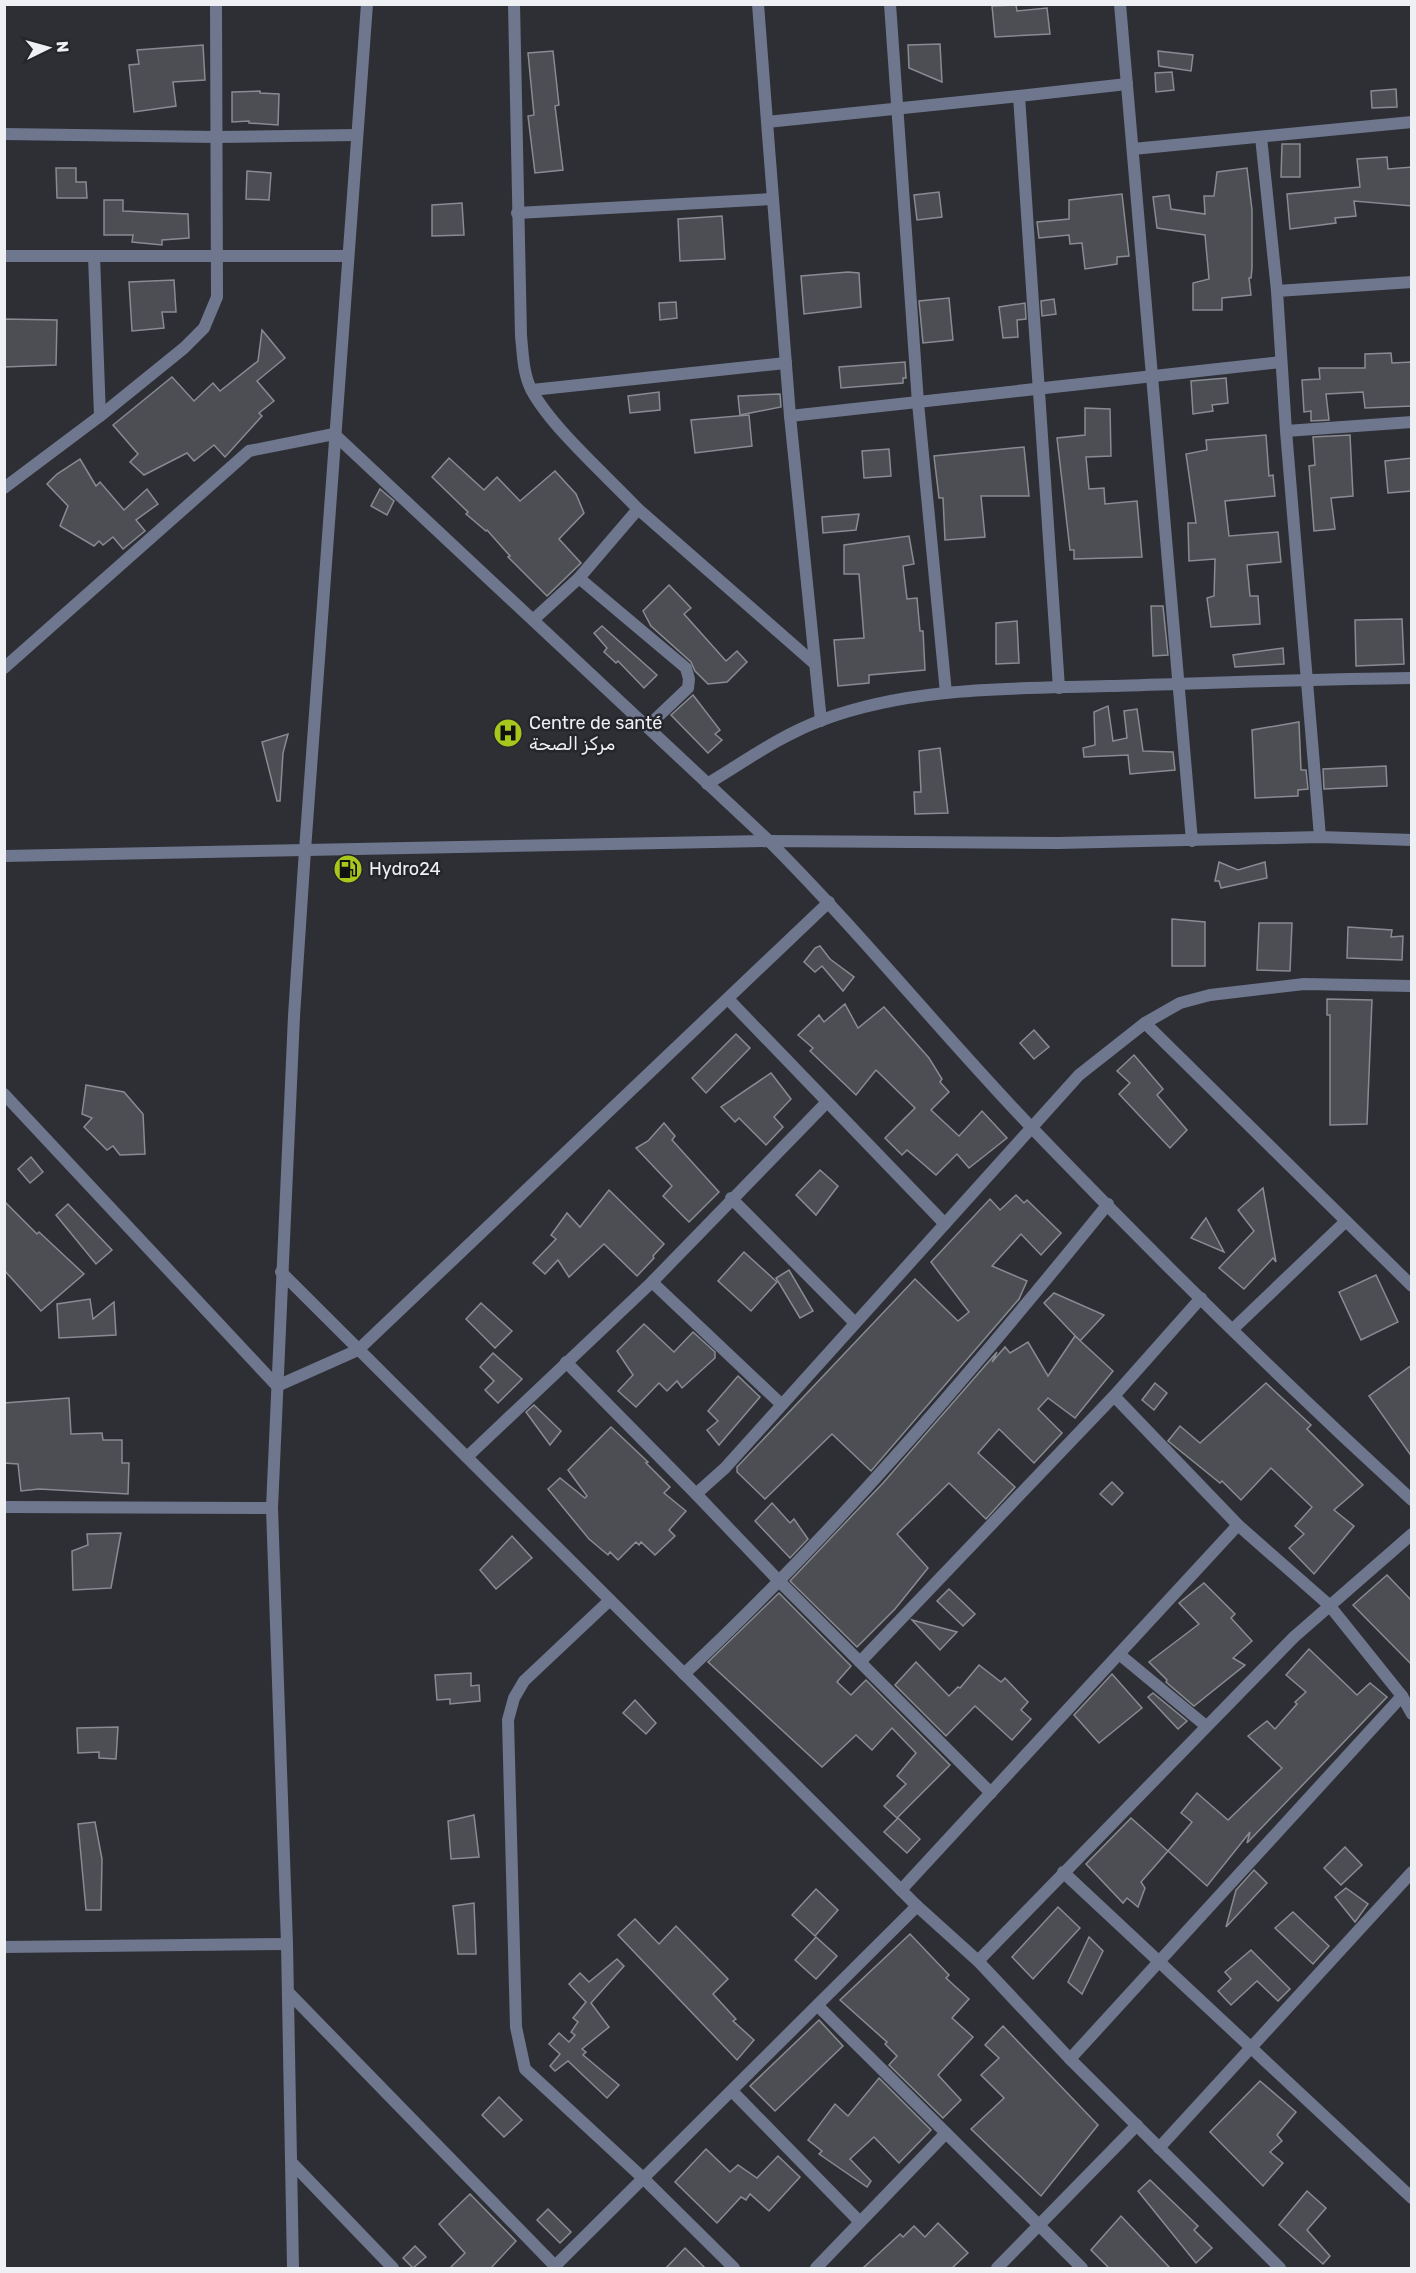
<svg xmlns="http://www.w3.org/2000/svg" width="1416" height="2273" font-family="Rubik,'Noto Naskh Arabic',sans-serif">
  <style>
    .building { fill: #4c4e53; stroke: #888b91; stroke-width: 1.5 }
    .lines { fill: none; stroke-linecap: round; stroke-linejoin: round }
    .minor { stroke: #6f778e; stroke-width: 12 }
    .tertiary { stroke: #6f778e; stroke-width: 12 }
    .labels { text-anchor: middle; stroke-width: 5; stroke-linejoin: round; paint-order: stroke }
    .poi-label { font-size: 18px; fill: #eef0f3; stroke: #24262b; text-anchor: start }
  </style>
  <rect width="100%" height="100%" fill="#2e2f35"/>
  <g class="building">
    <polygon points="1016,5 1017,11 1047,8 1050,34 995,37 992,6"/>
    <polygon points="940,44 942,82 909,68 908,45"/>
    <polygon points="203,45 205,80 173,82 176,106 134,112 129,65 139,64 137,50"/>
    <polygon points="553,51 559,105 555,106 563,170 535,173 528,116 534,115 528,53"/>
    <polygon points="1158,51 1193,55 1191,71 1159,66"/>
    <polygon points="1172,72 1174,90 1156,92 1155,73"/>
    <polygon points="1396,89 1397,107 1372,108 1371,91"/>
    <polygon points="260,91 260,93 279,94 278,125 249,123 249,121 232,122 232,92"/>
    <polygon points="1282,144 1300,144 1300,177 1281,177"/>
    <polygon points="1387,157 1388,169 1412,167 1412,206 1354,201 1356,216 1335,218 1336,223 1290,229 1287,194 1360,187 1357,159"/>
    <polygon points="56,168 76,168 76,182 86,182 87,198 57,198"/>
    <polygon points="1247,168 1252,210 1252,268 1251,278 1249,278 1251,295 1222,298 1222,310 1193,310 1193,283 1209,279 1205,235 1157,228 1153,197 1169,195 1171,209 1205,214 1204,196 1214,196 1217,172"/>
    <polygon points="247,171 271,173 269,200 246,199"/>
    <polygon points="939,192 942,217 917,220 914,195"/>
    <polygon points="1122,194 1129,256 1117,257 1117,264 1085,269 1082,243 1070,244 1069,235 1039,238 1037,222 1069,219 1069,200"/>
    <polygon points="104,200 123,200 123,211 188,214 189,238 162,240 162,245 132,242 133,235 104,235"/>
    <polygon points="462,203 464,235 432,236 432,205"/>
    <polygon points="722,216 725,259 680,261 678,219"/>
    <polygon points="848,272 859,273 861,307 804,314 801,276"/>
    <polygon points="174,280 176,312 162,312 164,328 132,331 129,282"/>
    <polygon points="949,298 953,340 923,343 919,301"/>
    <polygon points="1054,299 1056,314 1042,316 1041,301"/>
    <polygon points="676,302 677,318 660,320 659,303"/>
    <polygon points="1025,303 1026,319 1017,320 1018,337 1003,338 999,307"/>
    <polygon points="4,319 57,320 56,365 4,367"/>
    <polygon points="262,330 285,358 257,381 274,401 259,413 262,416 225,457 214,445 194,461 187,453 144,475 130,462 138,454 113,425 172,377 194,401 213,383 220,391 258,361"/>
    <polygon points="1391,353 1392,363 1412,362 1412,406 1365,408 1363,392 1326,394 1329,420 1311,421 1311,411 1304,412 1302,380 1320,379 1319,368 1365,368 1365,354"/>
    <polygon points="905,362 906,378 903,378 903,383 841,388 839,367"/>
    <polygon points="1226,378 1228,403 1212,405 1213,411 1193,414 1191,381"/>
    <polygon points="659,392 660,410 630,413 628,396"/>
    <polygon points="780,394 781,407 740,415 738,396"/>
    <polygon points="1085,408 1110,409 1111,456 1086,457 1089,489 1104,488 1105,504 1137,501 1142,557 1074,559 1074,550 1070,550 1057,438 1085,435"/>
    <polygon points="749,415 752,446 695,453 691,420"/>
    <polygon points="1266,435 1269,476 1273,475 1275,496 1225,501 1229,536 1278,532 1281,562 1247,565 1250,596 1258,596 1260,624 1211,627 1207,598 1214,596 1215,559 1189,561 1188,523 1196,523 1186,454 1207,450 1206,440"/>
    <polygon points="1350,435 1353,496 1331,498 1335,529 1314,531 1309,466 1315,465 1313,437"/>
    <polygon points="1024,447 1029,496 981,496 985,537 945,540 943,498 939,498 934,456"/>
    <polygon points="889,449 891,476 864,478 862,451"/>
    <polygon points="449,458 484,490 497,477 520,501 555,471 576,494 584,513 559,539 581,563 547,596 508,557 510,556 487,530 486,531 466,514 468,512 432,477"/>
    <polygon points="1412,458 1412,491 1388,493 1385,461"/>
    <polygon points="80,459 96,486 100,482 124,510 147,489 158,504 136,520 145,531 123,549 113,537 103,545 99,541 94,546 60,526 68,506 47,484 57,474"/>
    <polygon points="380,489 394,501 387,515 371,506"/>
    <polygon points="859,514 856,530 823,533 822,517"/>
    <polygon points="909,536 914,564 903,566 907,599 917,598 920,631 923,631 925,670 869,675 869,683 838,686 834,640 864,638 859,574 844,574 844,545"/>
    <polygon points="669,585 691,608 684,614 726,661 737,651 747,662 727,682 708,684 695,671 691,662 651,626 643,611"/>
    <polygon points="1151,606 1163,606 1168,655 1153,656"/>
    <polygon points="1402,619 1404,664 1356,666 1355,620"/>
    <polygon points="1017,621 1019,663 996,664 996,623"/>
    <polygon points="602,626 657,675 644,688 618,661 616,663 604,652 607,648 594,633"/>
    <polygon points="1283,648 1284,664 1235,667 1233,655"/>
    <polygon points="693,695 720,730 715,734 722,740 708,753 671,715"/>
    <polygon points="1108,706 1113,741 1127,738 1124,711 1137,709 1143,751 1173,752 1175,770 1130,774 1128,755 1084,757 1083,748 1095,745 1094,712"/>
    <polygon points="1299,722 1301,770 1306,770 1308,789 1298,790 1298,796 1255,798 1252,730"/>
    <polygon points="288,734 283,753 280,801 277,801 262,742"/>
    <polygon points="940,748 948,813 915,814 914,792 921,792 919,751"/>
    <polygon points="1386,766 1387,786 1324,789 1323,769"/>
    <polygon points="1219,862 1238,870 1265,862 1267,878 1221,888 1219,881 1215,881"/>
    <polygon points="1172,919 1205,922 1205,966 1172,966"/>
    <polygon points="1259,923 1292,923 1290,971 1257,970"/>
    <polygon points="1348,927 1392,930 1391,937 1403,936 1402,960 1347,958"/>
    <polygon points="820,946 830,959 854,977 843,991 822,966 815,972 804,962 815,948"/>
    <polygon points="1327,999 1372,1000 1367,1124 1330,1125 1330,1015 1327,1015"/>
    <polygon points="845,1004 858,1028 884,1007 929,1058 942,1079 940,1082 949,1092 931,1110 959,1136 982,1111 1007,1138 969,1168 957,1154 936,1175 907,1150 902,1155 885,1138 915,1108 876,1070 856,1095 810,1051 813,1048 798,1035 819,1015 824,1022"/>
    <polygon points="1034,1030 1049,1047 1034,1059 1020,1043"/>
    <polygon points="736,1034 750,1048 706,1093 692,1078"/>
    <polygon points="1134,1055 1163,1089 1157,1095 1187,1130 1170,1148 1119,1094 1130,1083 1117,1071"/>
    <polygon points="771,1073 791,1099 774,1117 783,1127 766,1145 739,1118 735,1122 721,1107"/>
    <polygon points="86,1085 124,1092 143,1114 145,1154 120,1155 113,1146 107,1150 84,1127 92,1118 82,1114"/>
    <polygon points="664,1123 675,1136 672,1140 719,1192 689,1222 663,1196 672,1186 636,1148 648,1141"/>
    <polygon points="31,1157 43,1172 30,1183 18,1169"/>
    <polygon points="820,1170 838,1186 816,1215 796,1195"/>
    <polygon points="1263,1188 1276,1262 1273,1258 1244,1289 1219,1268 1254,1231 1238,1210"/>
    <polygon points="609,1190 664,1244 653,1256 654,1258 637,1276 604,1244 569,1277 558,1260 545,1274 533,1263 556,1239 551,1235 567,1213 580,1227"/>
    <polygon points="1016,1195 1024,1203 1027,1200 1061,1233 1041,1255 1021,1234 992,1266 1027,1281 1019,1299 871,1471 832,1434 765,1499 737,1472 737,1467 915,1279 958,1321 969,1312 931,1262 990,1199 1000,1210"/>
    <polygon points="4,1201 37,1234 39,1232 84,1274 41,1311 4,1270"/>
    <polygon points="68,1204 112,1250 96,1264 56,1215"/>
    <polygon points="1206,1218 1224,1252 1191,1238"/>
    <polygon points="744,1252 777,1282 751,1311 718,1281"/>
    <polygon points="789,1270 813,1311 800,1318 776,1278"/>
    <polygon points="1376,1275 1398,1322 1361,1340 1339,1292"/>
    <polygon points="1054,1293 1104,1315 1080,1341 1044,1303"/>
    <polygon points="90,1299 93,1319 114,1302 116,1335 59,1338 57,1304"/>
    <polygon points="481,1303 512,1331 495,1348 466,1319"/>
    <polygon points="644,1324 674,1352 693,1332 715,1352 715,1358 682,1388 677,1381 667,1391 659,1383 636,1407 618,1391 633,1375 617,1351"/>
    <polygon points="1075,1336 1113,1371 1075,1418 1048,1398 1038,1409 1062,1433 1034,1463 999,1429 978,1453 1015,1487 986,1519 949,1483 897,1534 928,1568 895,1609 857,1647 790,1581 883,1483 997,1352 992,1362 1005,1347 1010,1353 1028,1342 1048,1376"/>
    <polygon points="493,1353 522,1379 498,1403 485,1390 494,1381 480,1367"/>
    <polygon points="1412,1365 1412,1457 1369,1396"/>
    <polygon points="738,1376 760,1397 719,1445 707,1430 718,1421 708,1411"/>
    <polygon points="1155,1383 1167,1393 1154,1410 1142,1400"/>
    <polygon points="1266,1383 1311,1425 1307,1429 1363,1485 1334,1510 1354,1526 1314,1574 1289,1548 1304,1534 1295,1526 1312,1507 1271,1468 1241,1500 1222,1481 1220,1483 1168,1441 1180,1426 1200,1443"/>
    <polygon points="69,1398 71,1434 102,1433 103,1440 122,1440 122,1463 129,1463 128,1494 39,1489 21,1491 18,1464 4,1463 4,1403"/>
    <polygon points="534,1405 561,1431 550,1445 526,1412"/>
    <polygon points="611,1427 648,1462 646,1463 670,1487 664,1493 686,1511 669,1530 675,1536 655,1555 641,1542 639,1545 636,1542 618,1560 610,1552 608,1555 589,1539 548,1489 560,1478 585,1498 587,1496 568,1470"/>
    <polygon points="1112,1482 1123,1493 1112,1505 1100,1494"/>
    <polygon points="772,1503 790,1523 794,1519 808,1539 790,1558 755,1521"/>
    <polygon points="121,1533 111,1588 73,1590 72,1551 88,1545 87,1534"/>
    <polygon points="512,1536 532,1558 496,1589 480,1570"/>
    <polygon points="1387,1575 1412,1601 1412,1665 1353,1605"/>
    <polygon points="1204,1583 1235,1614 1231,1618 1252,1641 1233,1658 1245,1665 1194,1706 1166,1682 1167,1680 1149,1662 1199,1624 1179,1603"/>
    <polygon points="949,1589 975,1614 963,1626 937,1601"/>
    <polygon points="779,1593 851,1666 837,1682 851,1695 866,1680 950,1765 897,1818 884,1806 906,1784 897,1776 916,1753 892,1728 872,1750 856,1735 822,1767 708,1662"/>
    <polygon points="912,1620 957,1632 940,1650"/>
    <polygon points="1309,1649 1357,1695 1370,1683 1387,1697 1247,1843 1250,1832 1207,1886 1168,1851 1192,1822 1181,1813 1197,1793 1228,1820 1282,1768 1248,1736 1267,1721 1275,1729 1297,1704 1295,1702 1306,1692 1286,1675"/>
    <polygon points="916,1662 949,1696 958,1687 960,1688 979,1665 1001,1682 1005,1678 1028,1702 1021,1710 1031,1719 1012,1740 975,1706 946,1736 895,1685"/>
    <polygon points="471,1673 471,1686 479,1685 480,1701 450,1704 450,1699 437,1700 435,1675"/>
    <polygon points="1112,1674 1142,1708 1099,1743 1074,1715"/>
    <polygon points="1153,1693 1187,1721 1178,1729 1148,1697"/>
    <polygon points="635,1700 656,1723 646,1734 623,1713"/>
    <polygon points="118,1727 116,1759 99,1758 99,1752 78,1753 77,1728"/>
    <polygon points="474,1815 479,1857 451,1859 448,1821"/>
    <polygon points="898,1818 920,1839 907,1853 884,1832"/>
    <polygon points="1131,1818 1168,1851 1141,1882 1145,1888 1138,1907 1127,1898 1123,1903 1086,1864"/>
    <polygon points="95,1822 102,1859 101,1910 86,1910 78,1824"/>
    <polygon points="1345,1847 1362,1865 1341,1885 1324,1868"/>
    <polygon points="1254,1870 1267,1883 1226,1927 1236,1890"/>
    <polygon points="1346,1888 1368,1904 1355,1922 1335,1897"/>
    <polygon points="816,1889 838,1910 815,1936 792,1915"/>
    <polygon points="474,1903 476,1954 458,1954 453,1906"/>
    <polygon points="1058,1907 1080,1928 1033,1979 1012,1957"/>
    <polygon points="1293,1912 1329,1946 1313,1964 1275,1928"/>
    <polygon points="635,1919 659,1944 676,1926 728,1979 713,1994 736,2019 733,2021 754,2040 737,2060 618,1935"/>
    <polygon points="910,1934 949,1975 946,1978 969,1999 952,2018 973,2037 938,2075 961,2100 943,2118 889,2065 897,2056 885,2044 887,2042 840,2000"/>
    <polygon points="816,1937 837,1956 816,1979 795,1960"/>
    <polygon points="1089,1937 1103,1951 1082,1994 1068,1982"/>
    <polygon points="1251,1950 1290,1989 1278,2001 1257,1981 1231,2005 1218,1991 1231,1979 1225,1972"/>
    <polygon points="617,1959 624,1966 591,2003 609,2027 582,2049 586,2052 583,2055 619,2085 607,2098 568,2061 555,2071 550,2066 560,2054 549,2044 559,2033 569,2042 575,2035 571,2032 578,2022 573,2018 586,2002 569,1984 580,1973 589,1982"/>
    <polygon points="819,2020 843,2046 775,2111 750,2086"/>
    <polygon points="1003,2026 1098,2125 1041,2196 971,2129 1004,2098 981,2075 999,2058 985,2045"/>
    <polygon points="879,2078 931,2130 899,2163 874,2137 850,2159 871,2181 867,2187 819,2154 822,2151 808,2140 835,2104 848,2116"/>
    <polygon points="1260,2081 1296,2112 1277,2135 1282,2141 1270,2152 1283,2163 1263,2186 1210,2132"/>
    <polygon points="499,2097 522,2120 504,2137 482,2115"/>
    <polygon points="706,2149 730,2172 738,2165 757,2178 778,2156 800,2177 769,2211 750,2194 746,2200 741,2197 717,2223 675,2182"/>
    <polygon points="1150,2180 1198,2226 1194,2230 1212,2248 1196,2263 1138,2191"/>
    <polygon points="1307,2191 1326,2208 1307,2230 1330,2256 1323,2264 1279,2225"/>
    <polygon points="470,2194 516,2241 491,2268 450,2268 465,2253 439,2224"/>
    <polygon points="548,2209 571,2232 560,2243 537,2220"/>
    <polygon points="1121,2216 1170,2268 1109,2268 1091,2250"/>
    <polygon points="938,2223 968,2253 952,2268 863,2268 900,2234 903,2237 914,2226 925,2237"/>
    <polygon points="415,2246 426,2257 413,2268 403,2258"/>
    <polygon points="685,2248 705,2268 666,2268"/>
  </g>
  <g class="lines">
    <g class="minor">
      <path d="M514 4 521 336C523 354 523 375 532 391 553 429 607 476 638 509"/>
      <polyline points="758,4 767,122"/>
      <polyline points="890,4 918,403 946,693"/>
      <polyline points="1120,4 1192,841"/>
      <polyline points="4,134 216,137 357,135"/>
      <polyline points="1261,137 1277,291"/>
      <polyline points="1133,149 1412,122"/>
      <polyline points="517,213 773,199"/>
      <polyline points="4,256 348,256"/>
      <polyline points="94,256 100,416"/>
      <polyline points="532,390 786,363"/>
      <polyline points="790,416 1281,362"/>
      <polyline points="1286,431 1412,422"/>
      <polyline points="4,488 100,416 184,348 204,328 217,297 216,4"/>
      <polyline points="579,578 638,509 815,664"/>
      <polyline points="533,620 579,578 686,668 689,679 688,688 647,727"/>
      <path d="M4 668 249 451 334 434 769 841C861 933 942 1034 1032 1128 1154 1255 1281 1380 1412 1500"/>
      <polyline points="1059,688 1019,96 1127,84"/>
      <polyline points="821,721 790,416 767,122 1019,96"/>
      <path d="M707 784C744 762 781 735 822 720 913 686 1013 689 1108 686 1209 683 1310 679 1412 678"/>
      <polyline points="1320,837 1286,431 1277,291 1412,282"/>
      <polyline points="729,1000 945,1224"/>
      <polyline points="1145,1023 1180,1003 1210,995 1304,984 1412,986"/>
      <polyline points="4,1094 277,1386 358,1350 829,902"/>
      <polyline points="731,1198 855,1323"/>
      <polyline points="281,1272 917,1906 978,1961 1070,2059 1280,2268"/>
      <polyline points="652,1282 781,1404"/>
      <polyline points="1233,1329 1346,1221"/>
      <polyline points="566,1362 696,1494 725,1468 1079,1075 1145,1023 1412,1286"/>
      <polyline points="1114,1396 1238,1525 1329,1605 1402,1696 1412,1714"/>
      <polyline points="467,1457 652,1282 826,1103"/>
      <polyline points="696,1494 779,1581 991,1793"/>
      <polyline points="4,1507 272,1508"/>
      <polyline points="610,1600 524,1681 514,1698 508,1720 516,2027 525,2069 644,2179 734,2268"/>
      <polyline points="1119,1654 1206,1726"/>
      <polyline points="860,1662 1114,1396 1201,1298"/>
      <path d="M684 1674C837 1531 976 1367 1108 1204"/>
      <polyline points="1063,1872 1412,2198"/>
      <polyline points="901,1890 1238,1525"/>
      <polyline points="4,1947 287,1944"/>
      <polyline points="978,1961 1294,1637 1412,1534"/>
      <polyline points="288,1992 555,2266"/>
      <polyline points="818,2006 1082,2268"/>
      <polyline points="1070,2059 1402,1696"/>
      <polyline points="732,2091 860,2222"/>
      <polyline points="1159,2148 1412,1872"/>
      <polyline points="292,2163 393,2268"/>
      <polyline points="293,2268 287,1944 272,1508 294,1016 305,850"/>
      <polyline points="557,2268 555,2266 917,1906"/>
      <polyline points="816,2268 946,2133"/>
      <polyline points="997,2268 1137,2125"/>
    </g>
    <g class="tertiary">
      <polyline points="305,850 367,4"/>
      <polyline points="4,856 769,841 1058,843 1320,837 1412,840"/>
    </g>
  </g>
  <defs>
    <g id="hospital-disc" transform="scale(1.5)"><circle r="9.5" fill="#a8c71c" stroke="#24262b"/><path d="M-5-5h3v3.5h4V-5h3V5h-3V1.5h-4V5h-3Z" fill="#111"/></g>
    <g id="fuel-disc" transform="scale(1.5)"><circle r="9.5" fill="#a8c71c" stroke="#24262b"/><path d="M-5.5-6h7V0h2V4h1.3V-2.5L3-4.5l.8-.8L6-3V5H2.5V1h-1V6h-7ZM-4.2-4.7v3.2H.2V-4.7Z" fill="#111"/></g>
  </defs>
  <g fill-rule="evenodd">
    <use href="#hospital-disc" x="508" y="733"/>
    <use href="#fuel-disc" x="348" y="869"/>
  </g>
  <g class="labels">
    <g class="poi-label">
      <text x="529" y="729">Centre de santé<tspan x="529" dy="21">مركز الصحة</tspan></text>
      <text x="369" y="875">Hydro24</text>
    </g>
  </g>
  <rect width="1416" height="2273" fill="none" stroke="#eef0f3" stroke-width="12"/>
  <g transform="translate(48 48) rotate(85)" stroke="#24262b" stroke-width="4.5" paint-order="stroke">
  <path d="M0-4.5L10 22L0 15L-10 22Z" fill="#eef0f3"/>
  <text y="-9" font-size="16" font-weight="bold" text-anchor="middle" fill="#eef0f3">N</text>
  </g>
</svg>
